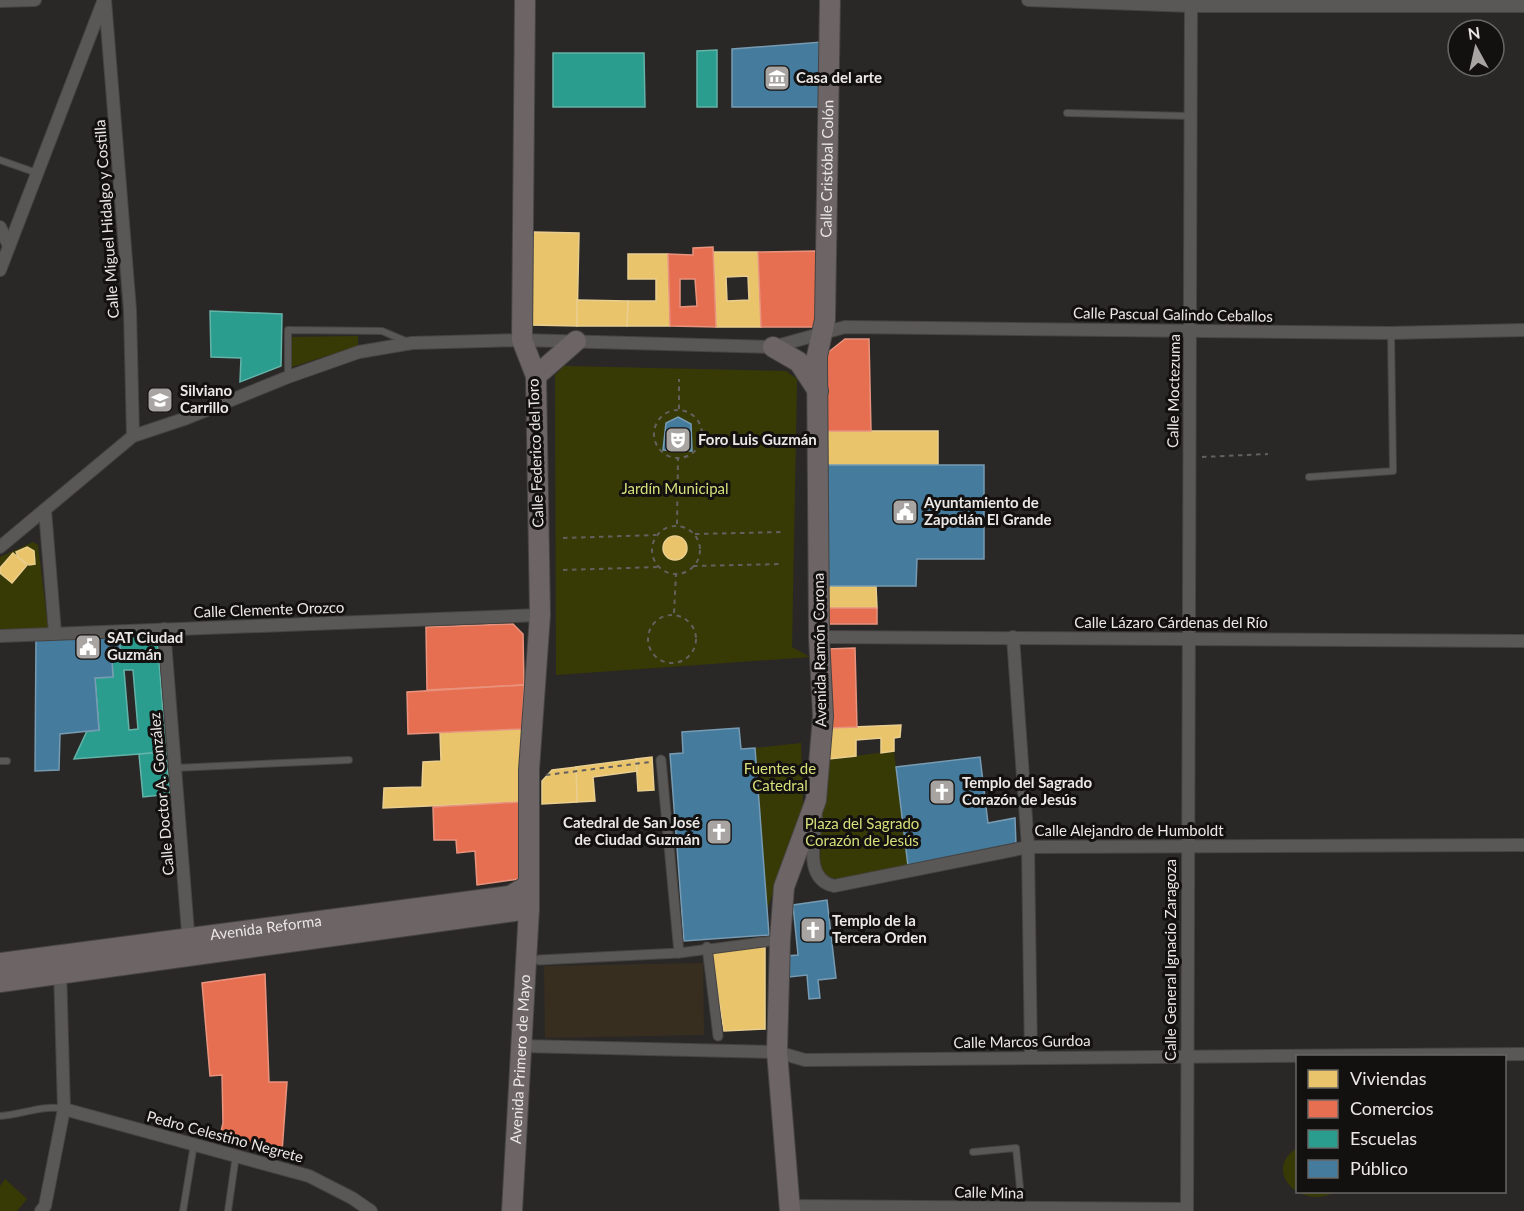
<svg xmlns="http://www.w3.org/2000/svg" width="1524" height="1211" font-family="Lato,sans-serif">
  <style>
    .commercial { fill: #372e20 }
    .green { fill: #383a05 }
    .homes { fill: #e9c46a; stroke: #e9ce8f; stroke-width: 1.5; fill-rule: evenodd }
    .shops { fill: #e76f51; stroke: #e8937d; stroke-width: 1.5; fill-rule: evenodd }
    .schools { fill: #2a9d8f; stroke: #64b3a9; stroke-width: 1.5; fill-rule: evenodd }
    .public { fill: #457b9d; stroke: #769bb3; stroke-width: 1.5 }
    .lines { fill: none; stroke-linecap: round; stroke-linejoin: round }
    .service-casing { stroke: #464442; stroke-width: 8 }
    .pedestrian-casing { stroke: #464442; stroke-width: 11 }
    .minor-casing { stroke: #464442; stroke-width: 14 }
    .primary-casing { stroke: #464442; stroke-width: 22 }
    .path { stroke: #62615f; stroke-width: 2; stroke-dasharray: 4.5 4.5; stroke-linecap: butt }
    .service { stroke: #5a5857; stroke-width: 6 }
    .pedestrian { stroke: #5a5857; stroke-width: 9 }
    .minor { stroke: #5a5857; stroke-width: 12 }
    .primary { stroke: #6c6465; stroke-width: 20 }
    .labels { text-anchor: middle; stroke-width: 6; stroke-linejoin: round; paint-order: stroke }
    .poi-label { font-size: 15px; font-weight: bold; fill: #eae7e5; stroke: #131110; text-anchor: start }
    .street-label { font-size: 15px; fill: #eae7e5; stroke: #131110 }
    .park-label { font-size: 15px; fill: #d7df7b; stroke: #131110 }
  </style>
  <rect width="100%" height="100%" fill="#2a2826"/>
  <polygon class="commercial" points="703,963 704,1035 545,1038 544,966"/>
  <g class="green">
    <polygon points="358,336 358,346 292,367 292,337"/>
    <polygon points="564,366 786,371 797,379 792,647 810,657 556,675 555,375"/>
    <polygon points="33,542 38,545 48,628 0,630 0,557"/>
    <polygon points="801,743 803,805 767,910 755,748"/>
    <path d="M894 751 908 866 841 879C829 879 821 874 820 861L824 760Z"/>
    <path d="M1297 1148 1298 1192H1335C1302 1211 1261 1171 1297 1148Z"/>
    <polygon points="5,1179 27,1199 17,1211 0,1211 0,1186"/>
  </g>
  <g class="homes">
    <polygon points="533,232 579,233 577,326 531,325"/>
    <path d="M713 252H758L761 327H716ZM748 276 749 300 727 301 726 277Z"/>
    <polygon points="628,254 668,254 670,326 627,326 628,301 656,301 656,279 628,279"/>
    <polygon points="577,300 628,301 627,326 577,326"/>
    <rect x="826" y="431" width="112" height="34"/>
    <circle cx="675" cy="548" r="12"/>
    <polygon points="27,547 34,551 35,564 29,565 18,557 16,552"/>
    <polygon points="13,553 27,565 12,583 0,573 0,568"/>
    <polygon points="826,586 876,586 877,608 826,608"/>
    <polygon points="901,725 900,737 894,738 894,751 881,753 881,738 856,740 856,756 829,759 829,728"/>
    <polygon points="522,729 519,802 383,808 384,788 422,787 423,762 441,761 440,732"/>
    <polygon points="652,757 654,790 638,791 636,759"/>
    <polygon points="636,759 637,771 593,777 595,801 577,802 576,767"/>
    <polygon points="576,767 577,802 542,804 542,781 552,770"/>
    <polygon points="765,947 765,1029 724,1031 711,951"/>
  </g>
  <g class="shops">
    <path d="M713 247 716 327 670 326 668 254 693 255V248ZM680 279H695L697 306 680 307Z"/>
    <polygon points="817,251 815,327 761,327 758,252"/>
    <polygon points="845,339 869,339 871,431 826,431 826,354"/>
    <polygon points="826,608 877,608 877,624 827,624"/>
    <polygon points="513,624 523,634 524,685 427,690 426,627"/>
    <polygon points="855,648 857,727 829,728 827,649"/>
    <polygon points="524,685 522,729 408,734 407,692"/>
    <polygon points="519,802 519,879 477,885 475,851 457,853 456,840 434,840 433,807"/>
    <polygon points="265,974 269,1082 287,1082 282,1152 220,1136 223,1123 222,1075 210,1076 202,983"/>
  </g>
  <g class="schools">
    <polygon points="717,50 717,107 697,107 697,51"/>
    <polygon points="553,53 644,53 645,107 553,107"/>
    <polygon points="210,311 282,314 281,366 240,382 241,358 211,357"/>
    <path d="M157 635 166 752 74 759 87 731 99 730 95 678 113 677 112 661 121 660 119 636ZM124 670H133L138 729 129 730Z"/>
    <polygon points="166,752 170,794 143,797 139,754"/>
  </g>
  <g class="public">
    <polygon points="822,42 821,107 732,107 732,49"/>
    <polygon points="678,417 691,424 692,451 663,450 666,423"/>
    <polygon points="826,465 984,465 984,559 917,559 916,586 826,586"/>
    <polygon points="119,636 121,660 112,661 113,677 95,678 99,730 60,734 59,770 35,771 36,639"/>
    <polygon points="739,728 741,749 755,748 769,935 684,941 670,754 683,753 682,732"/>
    <polygon points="980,757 988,823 1015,818 1016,845 908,866 896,767"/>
    <polygon points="827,900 836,978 818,980 820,998 809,999 807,975 789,977 786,956 798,955 793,905"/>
  </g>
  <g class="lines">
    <g class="service-casing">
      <g id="service">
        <polyline points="1067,113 1189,116"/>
        <polyline points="0,160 37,173"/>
        <polyline points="288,377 288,330 382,331 408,342"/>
        <polyline points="1309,477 1393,471 1391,333"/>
        <polyline points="0,761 7,761"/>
        <polyline points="175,768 349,760"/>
        <path d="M0 1116C21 1115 44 1104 64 1109"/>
        <polyline points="973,1152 1016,1148 1022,1208"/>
        <polyline points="183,1211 194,1144"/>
        <polyline points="228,1211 236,1155"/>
      </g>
    </g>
    <g class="pedestrian-casing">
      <g id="pedestrian">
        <polyline points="661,760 679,953"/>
        <polyline points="707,947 718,1036"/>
        <polyline points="539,960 679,953 771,941"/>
      </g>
    </g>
    <g class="minor-casing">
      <g id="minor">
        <polyline points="105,0 130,310 133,436"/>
        <polyline points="1028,0 1191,6 1524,6"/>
        <polyline points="0,1 35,0"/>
        <polyline points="0,227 9,246"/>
        <polyline points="0,270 103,2"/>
        <polyline points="45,510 55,633"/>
        <polyline points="0,547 133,436 187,418 288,377 359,352 412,343 522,340 773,347 845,327 1390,333 1524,330"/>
        <polyline points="164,629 189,945"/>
        <polyline points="0,636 540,615"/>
        <polyline points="819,637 1524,641"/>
        <polyline points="1013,637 1028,847 1031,1057"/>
        <path d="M816 815C815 838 803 879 834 886L1028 847 1524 845"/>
        <polyline points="522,1046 777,1052 805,1060 1524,1054"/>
        <polyline points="64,1109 309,1176 352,1198 371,1211"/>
        <polyline points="790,1206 1187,1209"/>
        <polyline points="41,1211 45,1206 64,1109 60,969"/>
        <polyline points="1187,1211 1191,0"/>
      </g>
    </g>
    <g class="primary-casing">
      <g id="primary">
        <polyline points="773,347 799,362 818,391"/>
        <polyline points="536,376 576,341"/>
        <path id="s1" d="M0 963 510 896 529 885"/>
        <polyline points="0,982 529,909"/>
        <path id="s2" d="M512 1211 529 909V770L540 615 536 376 522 340 525 0"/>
        <path id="s3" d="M790 1211 777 1052 780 940 784 887 816 800 823 716 819 637 817 356 825 320 830 0"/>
      </g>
    </g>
    <g class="path">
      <polyline points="679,409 679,379"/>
      <circle cx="678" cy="434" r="24"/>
      <polyline points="1202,457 1268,454"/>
      <polyline points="677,524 678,458"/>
      <circle cx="676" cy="550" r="24"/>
      <polyline points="695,534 783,532"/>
      <polyline points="563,538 656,535"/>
      <polyline points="693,566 782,564"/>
      <polyline points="563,570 659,567"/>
      <polyline points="674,613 676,574"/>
      <circle cx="672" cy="639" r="24"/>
      <polyline points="546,775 650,762"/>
    </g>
    <use href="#service" class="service"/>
    <use href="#pedestrian" class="pedestrian"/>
    <use href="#minor" class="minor"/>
    <use href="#primary" class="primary"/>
  </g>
  <defs>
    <g id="museum-square" transform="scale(1.35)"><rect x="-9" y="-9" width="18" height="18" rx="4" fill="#a7a4a2" stroke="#131110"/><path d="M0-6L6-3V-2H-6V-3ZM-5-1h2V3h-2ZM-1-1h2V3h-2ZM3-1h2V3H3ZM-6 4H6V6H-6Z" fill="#fff"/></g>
    <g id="university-square" transform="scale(1.35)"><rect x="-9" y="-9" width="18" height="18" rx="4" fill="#a7a4a2" stroke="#131110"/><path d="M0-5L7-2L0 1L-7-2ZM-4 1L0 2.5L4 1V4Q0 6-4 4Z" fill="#fff"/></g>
    <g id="theatre-square" transform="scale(1.35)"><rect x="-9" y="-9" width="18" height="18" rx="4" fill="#a7a4a2" stroke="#131110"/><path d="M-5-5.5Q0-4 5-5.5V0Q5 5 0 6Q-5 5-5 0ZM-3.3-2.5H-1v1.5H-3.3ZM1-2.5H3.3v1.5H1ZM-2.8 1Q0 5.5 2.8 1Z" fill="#fff"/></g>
    <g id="civic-square" transform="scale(1.35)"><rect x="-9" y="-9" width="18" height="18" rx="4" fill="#a7a4a2" stroke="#131110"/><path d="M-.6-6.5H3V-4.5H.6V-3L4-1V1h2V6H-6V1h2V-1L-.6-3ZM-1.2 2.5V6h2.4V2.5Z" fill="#fff"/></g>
    <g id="church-square" transform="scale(1.35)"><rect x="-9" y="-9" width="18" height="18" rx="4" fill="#a7a4a2" stroke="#131110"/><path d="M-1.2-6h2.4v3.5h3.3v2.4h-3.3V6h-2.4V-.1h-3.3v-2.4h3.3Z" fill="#fff"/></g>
  </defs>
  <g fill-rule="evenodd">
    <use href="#museum-square" x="777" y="78"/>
    <use href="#university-square" x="160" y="400"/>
    <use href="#theatre-square" x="678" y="440"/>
    <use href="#civic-square" x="905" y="512"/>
    <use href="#civic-square" x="88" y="647"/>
    <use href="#church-square" x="942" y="792"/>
    <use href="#church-square" x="719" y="832"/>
    <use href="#church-square" x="813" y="930"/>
  </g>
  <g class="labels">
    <g class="poi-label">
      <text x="796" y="83">Casa del arte</text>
      <text x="180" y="396">Silviano<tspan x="180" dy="17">Carrillo</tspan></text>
      <text x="698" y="445">Foro Luis Guzmán</text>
      <text x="924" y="508">Ayuntamiento de<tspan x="924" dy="17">Zapotlán El Grande</tspan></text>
      <text x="107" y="643">SAT Ciudad<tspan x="107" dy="17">Guzmán</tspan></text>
      <text x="962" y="788">Templo del Sagrado<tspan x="962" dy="17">Corazón de Jesús</tspan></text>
      <text x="700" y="828" text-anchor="end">Catedral de San José<tspan x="700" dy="17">de Ciudad Guzmán</tspan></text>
      <text x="832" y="926">Templo de la<tspan x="832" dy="17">Tercera Orden</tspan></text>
    </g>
    <g class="street-label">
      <text dy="5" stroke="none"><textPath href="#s3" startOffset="1050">Calle Cristóbal Colón</textPath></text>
      <text transform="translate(107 219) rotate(-94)" y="5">Calle Miguel Hidalgo y Costilla</text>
      <text transform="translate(1173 315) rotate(1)" y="5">Calle Pascual Galindo Ceballos</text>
      <text transform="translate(1174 391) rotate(-89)" y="5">Calle Moctezuma</text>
      <text transform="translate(536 453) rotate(-92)" y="5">Calle Federico del Toro</text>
      <text transform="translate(269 610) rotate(-2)" y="5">Calle Clemente Orozco</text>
      <text x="1171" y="628">Calle Lázaro Cárdenas del Río</text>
      <text transform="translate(820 650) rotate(-91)" y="5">Avenida Ramón Corona</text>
      <text transform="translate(162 794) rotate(-95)" y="5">Calle Doctor A. González</text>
      <text x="1129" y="836">Calle Alejandro de Humboldt</text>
      <text dy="5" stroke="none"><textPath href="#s1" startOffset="268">Avenida Reforma</textPath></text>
      <text transform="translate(1171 960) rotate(-90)" y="5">Calle General Ignacio Zaragoza</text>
      <text transform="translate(1022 1042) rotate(-1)" y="5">Calle Marcos Gurdoa</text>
      <text dy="5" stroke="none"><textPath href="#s2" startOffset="152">Avenida Primero de Mayo</textPath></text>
      <text transform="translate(225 1137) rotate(15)" y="5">Pedro Celestino Negrete</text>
      <text transform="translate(989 1193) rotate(1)" y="5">Calle Mina</text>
    </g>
    <g class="park-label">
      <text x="675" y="494">Jardín Municipal</text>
      <text x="780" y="774">Fuentes de<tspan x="780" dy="17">Catedral</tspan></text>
      <text x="862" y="829">Plaza del Sagrado<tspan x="862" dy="17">Corazón de Jesús</tspan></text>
    </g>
  </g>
  <rect x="1296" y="1055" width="210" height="138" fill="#131110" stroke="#696765" stroke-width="1.5"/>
  <rect x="1308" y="1070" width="30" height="18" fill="#e9c46a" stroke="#696765" stroke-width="1.5"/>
  <text x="1350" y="1085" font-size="18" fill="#eae7e5">Viviendas</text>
  <rect x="1308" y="1100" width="30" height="18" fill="#e76f51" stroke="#696765" stroke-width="1.5"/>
  <text x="1350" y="1115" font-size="18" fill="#eae7e5">Comercios</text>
  <rect x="1308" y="1130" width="30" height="18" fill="#2a9d8f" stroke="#696765" stroke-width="1.5"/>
  <text x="1350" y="1145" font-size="18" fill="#eae7e5">Escuelas</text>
  <rect x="1308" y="1160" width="30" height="18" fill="#457b9d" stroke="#696765" stroke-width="1.5"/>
  <text x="1350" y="1175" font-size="18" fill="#eae7e5">Público</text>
  <g transform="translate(1476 48) rotate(352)"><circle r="28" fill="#131110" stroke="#696765" stroke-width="1.5"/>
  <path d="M0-4.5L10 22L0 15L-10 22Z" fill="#a7a4a2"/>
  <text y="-9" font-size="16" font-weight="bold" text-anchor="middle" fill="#eae7e5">N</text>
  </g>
</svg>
